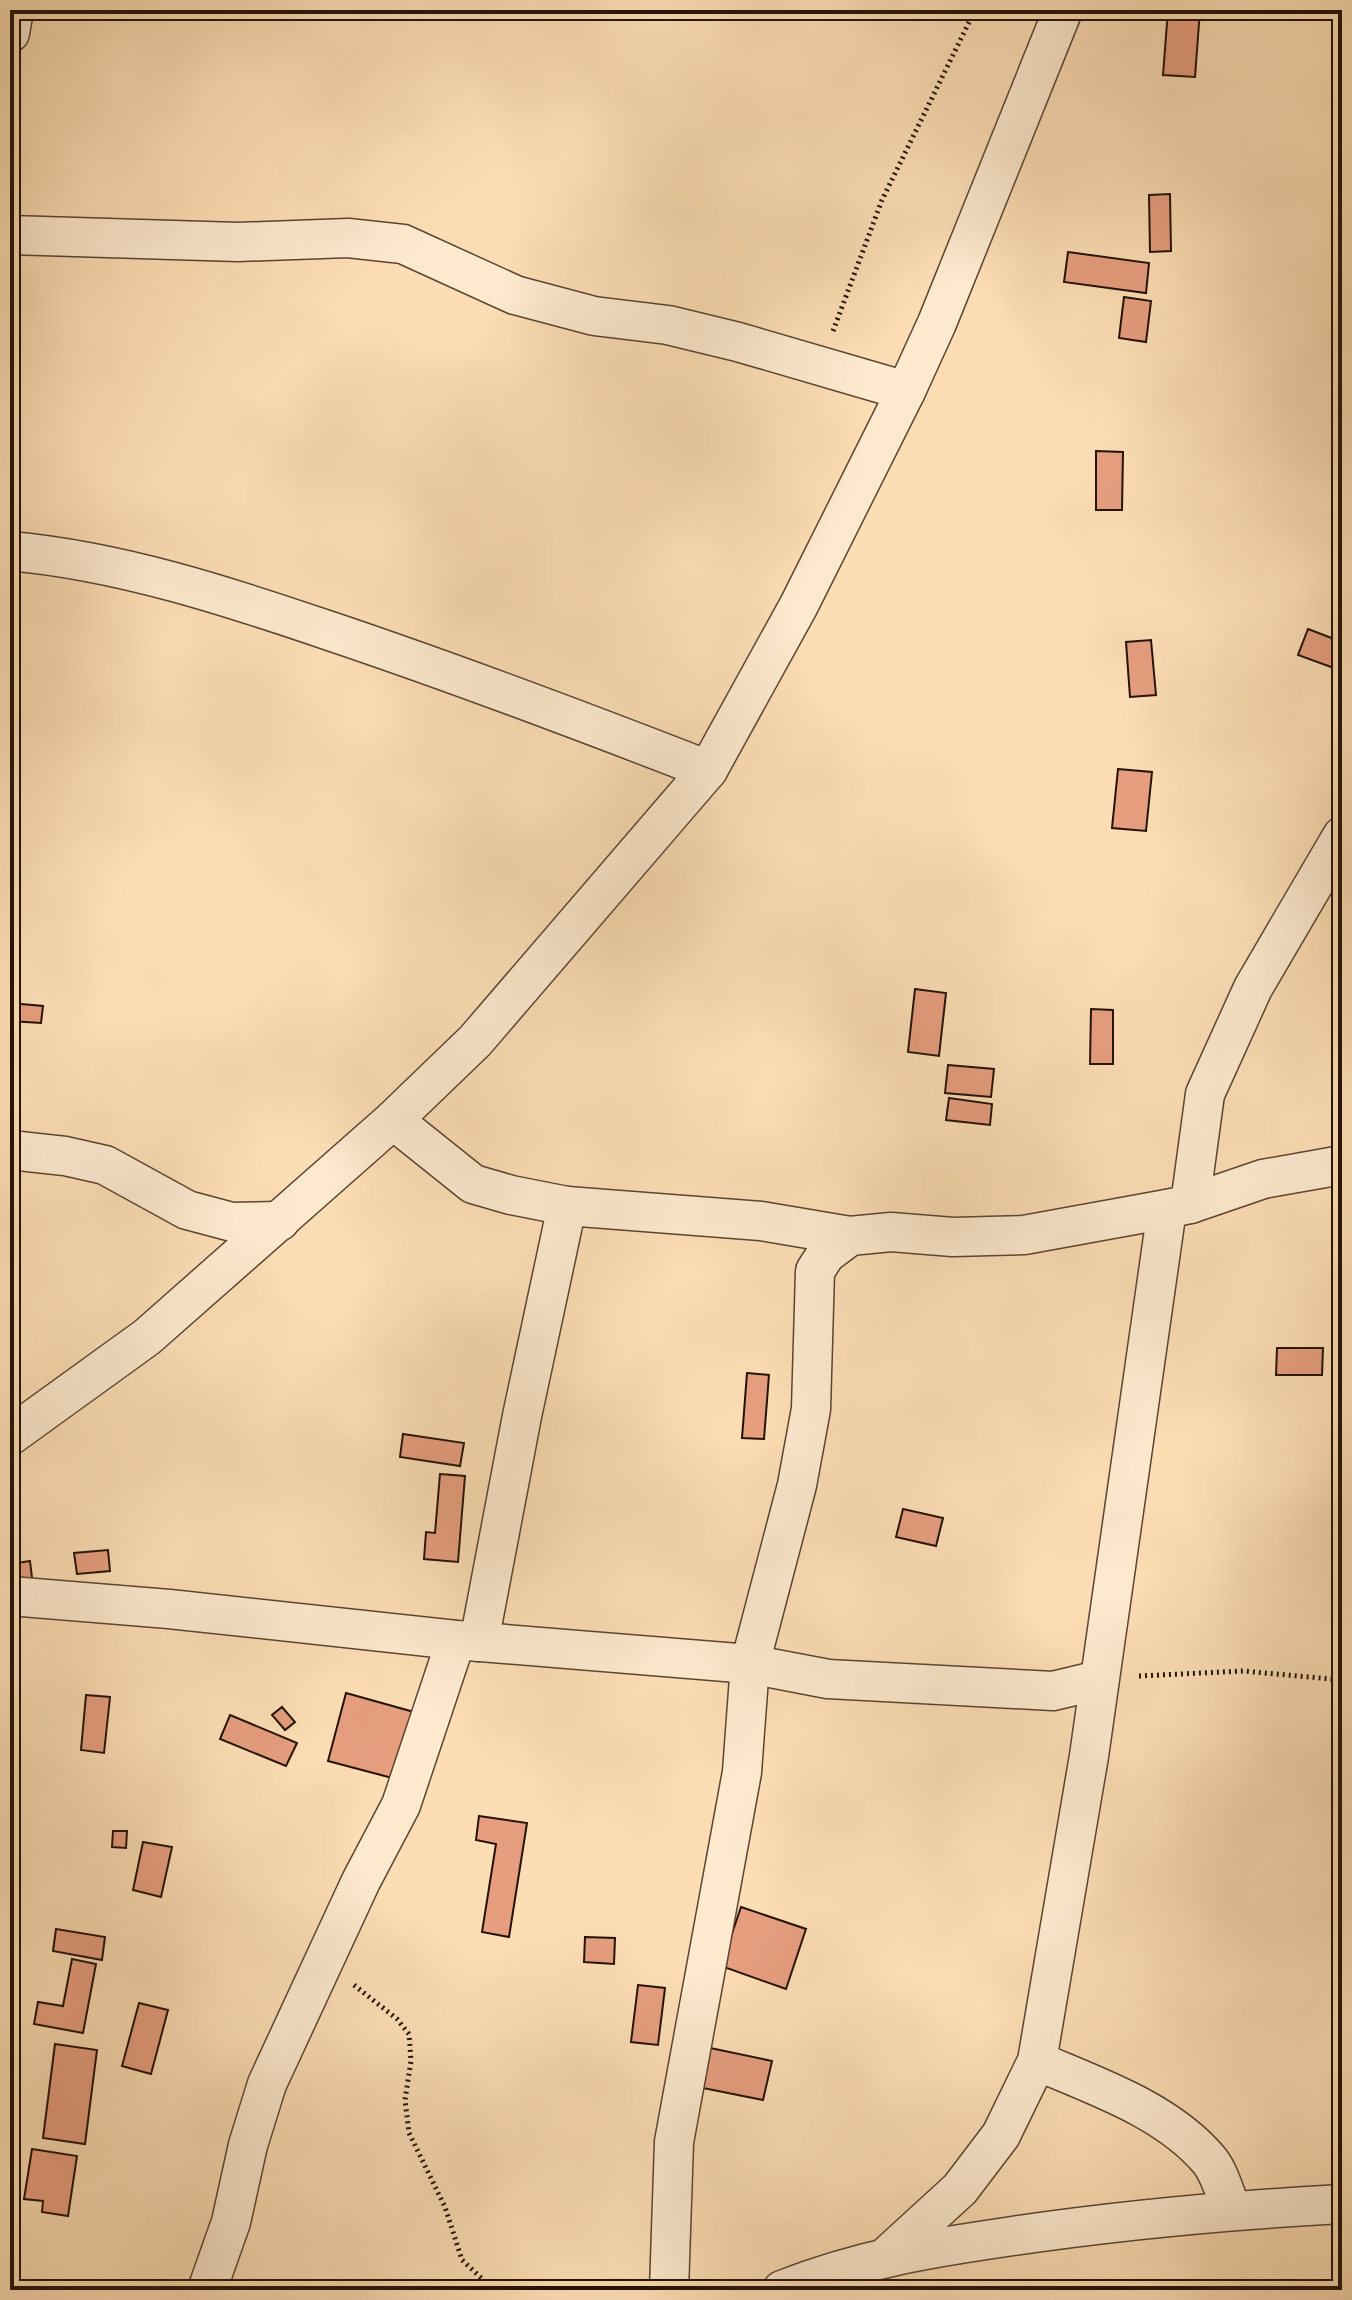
<svg xmlns="http://www.w3.org/2000/svg" width="1352" height="2300" font-family="'EB Garamond',serif">
  <style>
    .building { fill: #e69e7f; stroke: #231208; stroke-width: 2 }
    .lines { fill: none; stroke-linecap: round; stroke-linejoin: round }
    .street-casing { stroke: #594533; stroke-width: 41 }
    .path { stroke: #231208; stroke-width: 5; stroke-dasharray: 2 4; stroke-linecap: butt }
    .street { stroke: #fde9ce; stroke-width: 38 }
  </style>
  <rect width="100%" height="100%" fill="#fcddb4"/>
  <filter id="stains"><feTurbulence type="fractalNoise" baseFrequency=".0025" numOctaves="4"/><feColorMatrix values="0 0 0 0 .2 0 0 0 0 .09 0 0 0 0 .02 0 0 0 .5 -.17"/></filter>
  <radialGradient id="worn" r=".72"><stop offset=".6" stop-color="#630" stop-opacity="0"/><stop offset="1" stop-color="#630" stop-opacity=".3"/></radialGradient>
  <g class="building">
    <polygon points="1168,10 1200,10 1195,77 1163,75"/>
    <polygon points="1170,194 1171,251 1150,252 1149,195"/>
    <polygon points="1068,252 1149,263 1146,293 1064,282"/>
    <polygon points="1124,297 1151,301 1146,342 1119,338"/>
    <polygon points="1096,451 1123,452 1122,510 1096,510"/>
    <polygon points="1308,629 1342,642 1342,671 1298,655"/>
    <polygon points="1151,640 1156,695 1130,697 1126,642"/>
    <polygon points="1118,769 1152,772 1146,831 1112,828"/>
    <polygon points="915,989 946,993 939,1056 908,1052"/>
    <polygon points="10,1003 43,1006 41,1023 10,1021"/>
    <polygon points="1091,1009 1113,1010 1113,1064 1090,1064"/>
    <polygon points="948,1065 994,1069 991,1097 945,1093"/>
    <polygon points="949,1098 992,1104 990,1125 946,1120"/>
    <polygon points="1277,1348 1323,1348 1322,1375 1276,1375"/>
    <polygon points="747,1373 769,1375 764,1439 742,1438"/>
    <polygon points="403,1434 464,1443 460,1466 400,1457"/>
    <polygon points="440,1474 465,1476 458,1562 424,1559 426,1532 435,1533"/>
    <polygon points="903,1509 943,1518 936,1546 896,1537"/>
    <polygon points="108,1550 110,1571 77,1574 74,1553"/>
    <polygon points="30,1561 33,1586 14,1588 11,1564"/>
    <polygon points="346,1693 414,1712 396,1779 328,1761"/>
    <polygon points="86,1695 110,1697 104,1753 81,1750"/>
    <polygon points="282,1707 295,1722 285,1730 272,1715"/>
    <polygon points="230,1715 297,1743 286,1766 220,1739"/>
    <polygon points="479,1816 527,1823 509,1937 482,1932 496,1844 476,1840"/>
    <polygon points="113,1831 127,1831 126,1848 112,1847"/>
    <polygon points="143,1842 172,1847 161,1897 133,1890"/>
    <polygon points="741,1907 806,1929 786,1989 721,1966"/>
    <polygon points="56,1929 105,1937 102,1960 53,1951"/>
    <polygon points="585,1937 615,1938 614,1964 584,1962"/>
    <polygon points="72,1959 96,1964 83,2033 34,2024 38,2002 63,2006"/>
    <polygon points="638,1985 665,1988 658,2045 631,2042"/>
    <polygon points="139,2003 168,2010 151,2074 122,2066"/>
    <polygon points="55,2044 97,2050 85,2144 43,2138"/>
    <polygon points="696,2045 772,2061 763,2100 688,2085"/>
    <polygon points="32,2149 77,2156 68,2216 42,2212 43,2201 24,2199"/>
  </g>
  <g class="lines">
    <g class="street-casing">
      <g id="street">
        <polyline points="10,33 14,10"/>
        <polyline points="10,235 238,242 348,238 403,244 515,295 594,316 668,325 738,342 906,391"/>
        <path d="M10 551C119 561 224 595 327 630 455 673 582 721 708 770"/>
        <polyline points="393,1120 473,1184 511,1195 567,1206 761,1221 850,1236"/>
        <polyline points="10,1150 65,1156 105,1165 187,1210 232,1222 280,1221"/>
        <polyline points="1190,1204 1263,1179 1342,1165"/>
        <polyline points="10,1436 147,1337 393,1120 475,1041 708,770 799,605 906,391 937,323 1063,10"/>
        <polyline points="10,1596 169,1609 456,1640 750,1664 828,1679 1053,1691 1099,1680"/>
        <polyline points="479,1642 522,1416 567,1206"/>
        <path d="M1037 2061C1095 2086 1167 2110 1209 2160 1220 2173 1225 2195 1232 2210"/>
        <polyline points="889,2254 960,2189 1001,2135 1037,2061 1089,1756 1167,1209 1190,1204 1205,1094 1253,988 1342,836"/>
        <polyline points="207,2290 231,2222 248,2145 267,2084 361,1881 401,1805 456,1640"/>
        <polyline points="669,2290 674,2142 742,1772 750,1664 797,1485 811,1409 815,1271 826,1254 850,1236 891,1232 953,1237 1024,1235 1167,1209"/>
        <path d="M782 2290C861 2259 930 2248 1013 2236 1122 2220 1232 2210 1342 2204"/>
      </g>
    </g>
    <g class="path">
      <polyline points="833,331 882,200 975,10"/>
      <polyline points="1139,1676 1243,1671 1342,1680"/>
      <polyline points="354,1985 397,2019 409,2034 411,2061 405,2100 409,2133 445,2207 462,2260 494,2290"/>
    </g>
    <use href="#street" class="street"/>
  </g>
  <rect width="1352" height="2300" fill="none" stroke="#fcddb4" stroke-width="40"/>
  <rect x="12" y="12" width="1328" height="2276" fill="none" stroke="#231208" stroke-width="4"/>
  <rect x="20" y="20" width="1312" height="2260" fill="none" stroke="#231208" stroke-width="2"/>
  <rect width="100%" height="100%" filter="url(#stains)"/>
  <rect width="100%" height="100%" fill="url(#worn)"/>
</svg>
